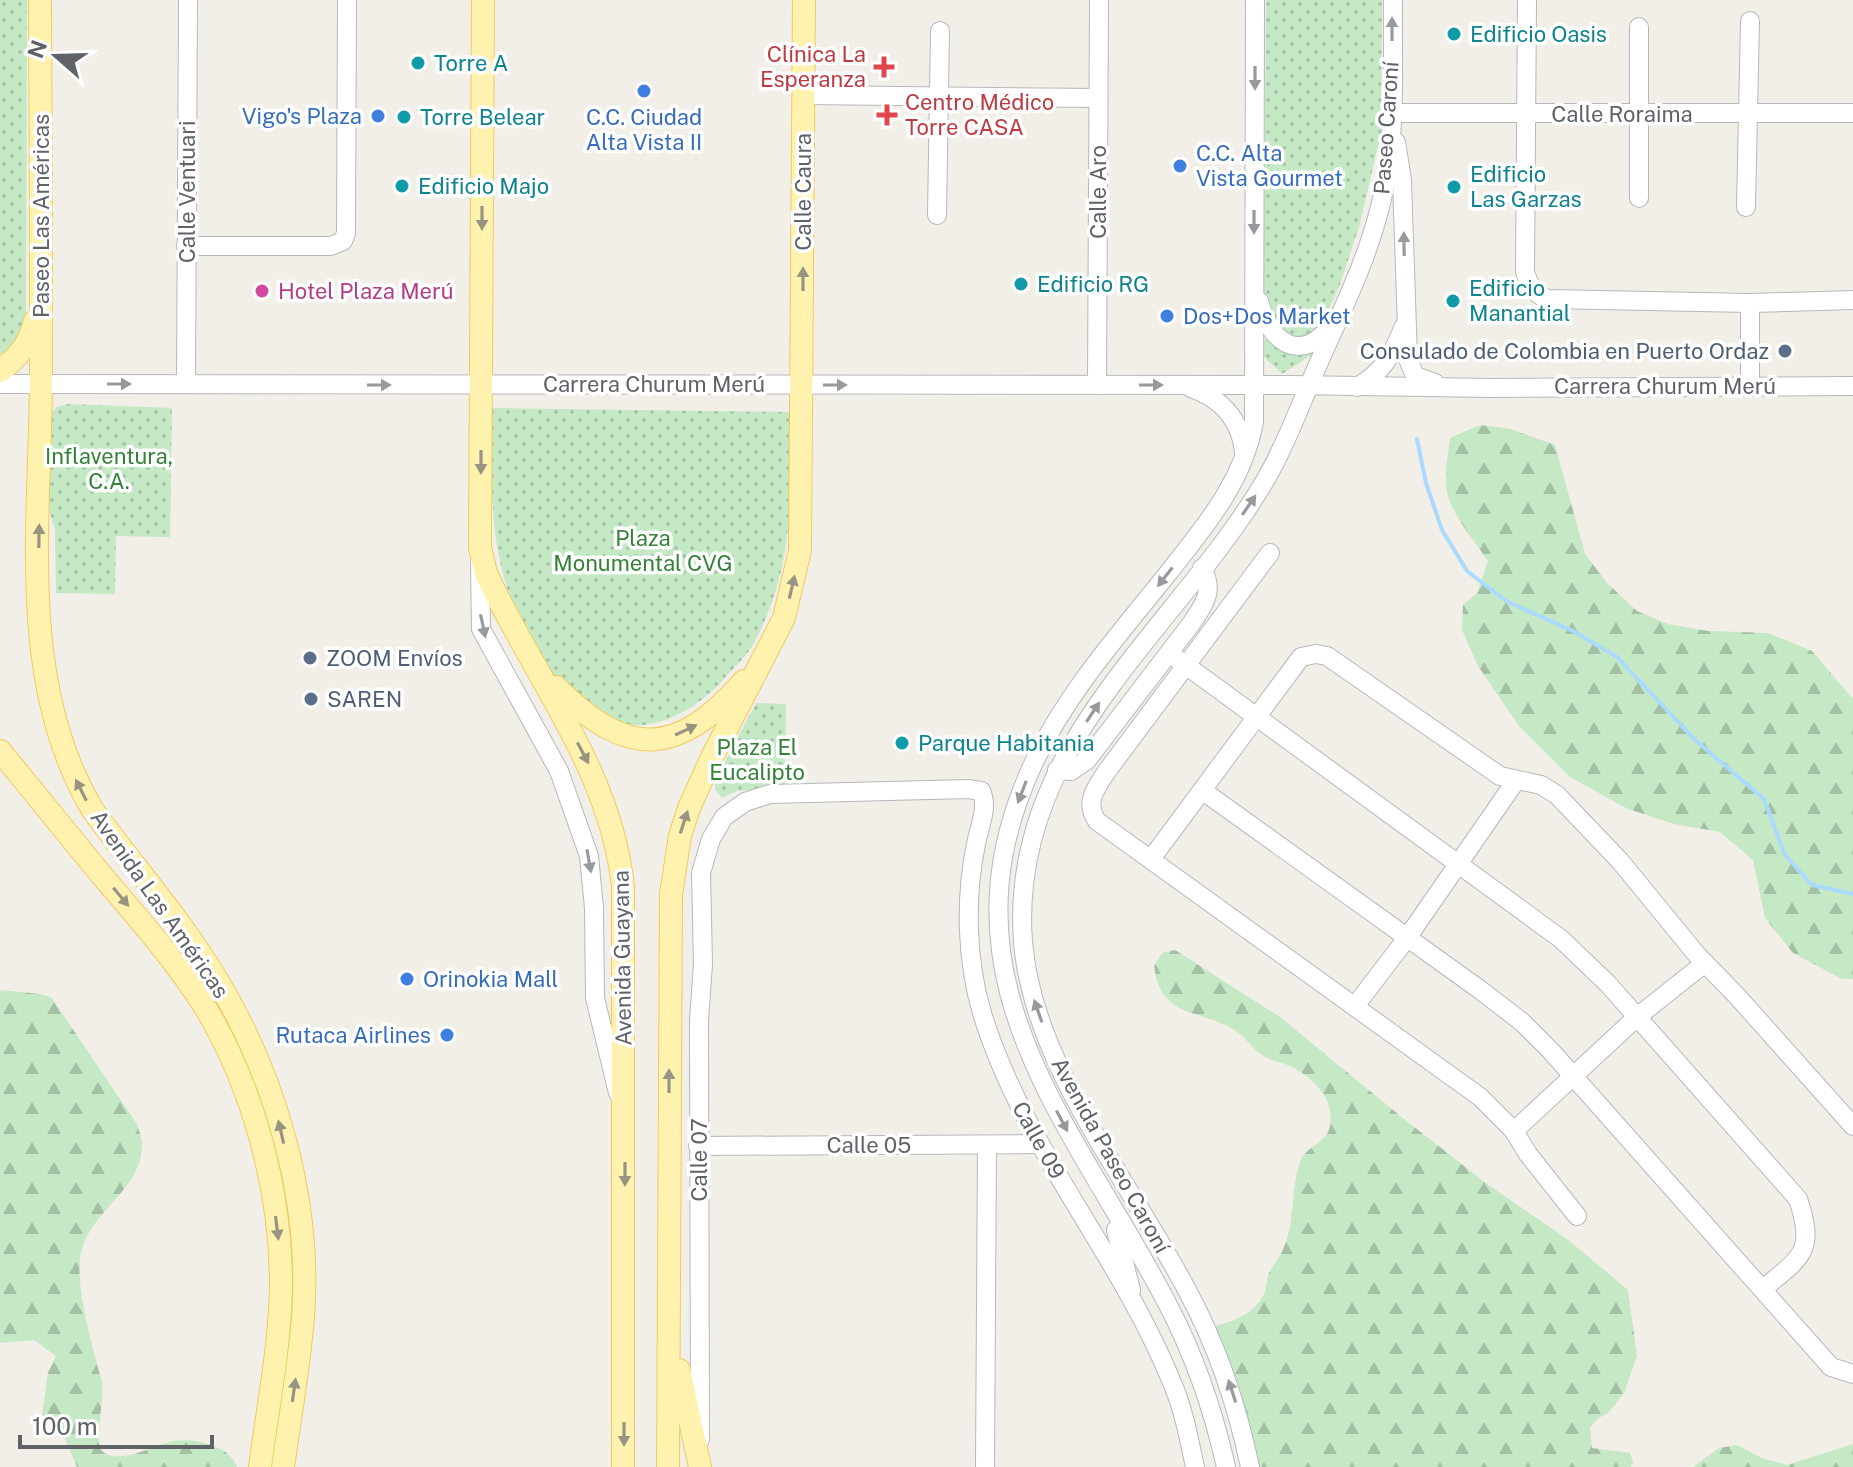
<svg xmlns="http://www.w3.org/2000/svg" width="1853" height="1467" font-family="'Public Sans',sans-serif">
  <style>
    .grass { fill: url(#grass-dots) }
    .forest { fill: url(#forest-firs) }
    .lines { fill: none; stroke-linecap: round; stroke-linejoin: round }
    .stream { stroke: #aadaff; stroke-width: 4 }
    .minor-casing { stroke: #b5b8bc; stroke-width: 20 }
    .major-casing { stroke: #f2c960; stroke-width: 24 }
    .minor { stroke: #fff; stroke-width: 18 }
    .major { stroke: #fff2af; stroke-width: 22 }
    .oneway { fill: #979a9d }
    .oneway2 { fill: #979581 }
    .culture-dot { fill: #0f9aa8; stroke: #fff; stroke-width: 3 }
    .health-dot { fill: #e0444e; stroke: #fff; stroke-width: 3 }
    .shop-dot { fill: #3f7fe0; stroke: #fff; stroke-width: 3 }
    .hotel-dot { fill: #d1479c; stroke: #fff; stroke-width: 3 }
    .service-dot { fill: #5c6f8a; stroke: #fff; stroke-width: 3 }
    .labels { text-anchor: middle; stroke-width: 7; stroke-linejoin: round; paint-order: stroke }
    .culture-label { font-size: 22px; fill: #0d838f; stroke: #fff; text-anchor: start }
    .health-label { font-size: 22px; fill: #be3a42; stroke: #fff; text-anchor: end }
    .street-label { font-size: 22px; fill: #5f6368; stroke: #fff }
    .shop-label { font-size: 22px; fill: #366cbe; stroke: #fff; text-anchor: start }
    .hotel-label { font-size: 22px; fill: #b23c85; stroke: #fff; text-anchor: start }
    .service-label { font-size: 22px; fill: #4e5e75; stroke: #fff; text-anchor: start }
    .park-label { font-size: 22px; fill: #348238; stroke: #fff }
  </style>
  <defs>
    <pattern id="grass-dots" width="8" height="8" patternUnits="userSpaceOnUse" patternTransform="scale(2)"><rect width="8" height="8" fill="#c5e8c5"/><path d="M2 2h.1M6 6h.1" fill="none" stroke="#a3c0a4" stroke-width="1.8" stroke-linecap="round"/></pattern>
    <pattern id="forest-firs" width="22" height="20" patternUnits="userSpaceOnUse" patternTransform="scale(2)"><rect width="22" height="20" fill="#c5e8c5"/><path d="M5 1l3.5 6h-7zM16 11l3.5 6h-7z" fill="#a3c0a4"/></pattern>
  </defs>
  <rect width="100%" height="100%" fill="#f1efe8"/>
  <g class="grass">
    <path d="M0 0H27L26 314C22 332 15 345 0 355Z"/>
    <polygon points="1266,0 1382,0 1381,133 1359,227 1339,287 1321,326 1304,337 1289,338 1263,310"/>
    <path d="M1260 335C1281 353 1289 350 1316 348L1313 354 1282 374 1263 356Z"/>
    <polygon points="68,404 172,408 170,537 116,536 115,594 56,593 55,531 47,502 48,416 57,407"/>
    <path d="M492 408 790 412C791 495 795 567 754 643 747 656 733 668 723 680 695 711 646 740 604 717 596 713 588 704 580 698 570 690 555 682 548 671 528 641 509 601 501 566 489 514 492 460 492 408Z"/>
    <polygon points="756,703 786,704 785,787 736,791 722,798 715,789 716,778"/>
  </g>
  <g class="forest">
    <path d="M1480 425 1511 429 1555 445 1585 554 1607 583 1637 611 1668 624 1708 631 1768 633 1812 651 1853 699V979H1842L1793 953 1765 918 1753 860 1720 832 1674 824 1628 809 1570 777 1519 726 1478 666 1462 630 1463 605 1477 593 1488 561C1476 543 1454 517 1448 496 1443 479 1448 455 1450 438Z"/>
    <path d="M1175 950 1280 1017 1404 1119 1487 1184 1567 1239 1628 1290 1637 1356 1624 1393 1609 1412 1597 1419 1590 1428 1592 1448 1630 1453 1633 1462 1631 1467H1251L1207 1328C1228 1323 1252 1317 1263 1296 1267 1289 1266 1280 1269 1273 1273 1265 1278 1259 1282 1252 1296 1223 1290 1192 1300 1162 1306 1145 1326 1145 1330 1126 1335 1100 1315 1080 1294 1068 1285 1063 1274 1062 1265 1057 1253 1050 1245 1036 1233 1029 1197 1008 1161 1019 1154 966L1162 953Z"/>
    <path d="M0 990 40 994 51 997 137 1124C139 1131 143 1140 142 1148 139 1191 91 1211 81 1252 75 1282 88 1329 96 1360 97 1368 101 1375 102 1383 104 1400 95 1438 101 1450 119 1467 152 1445 174 1441 194 1437 232 1447 237 1467H77L61 1429 42 1416 48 1372 56 1356 34 1340 0 1343Z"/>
    <polygon points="1853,1444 1853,1467 1693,1467 1719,1448 1737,1445 1762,1458 1787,1465"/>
  </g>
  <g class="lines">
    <polyline class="stream" points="1417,439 1426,483 1442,530 1467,571 1506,601 1573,631 1617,657 1694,739 1764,799 1785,855 1812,885 1853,894"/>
    <g class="minor-casing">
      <g id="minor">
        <path d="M1527 0 1525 272C1530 286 1533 294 1548 299L1750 303 1853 300"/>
        <polyline points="803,95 1098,98"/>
        <polyline points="1392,113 1853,113"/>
        <polyline points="1396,142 1402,180 1408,359 1415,376 1435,383"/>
        <polyline points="1639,198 1639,27"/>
        <polyline points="1746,207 1750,21"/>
        <polyline points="937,215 940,31"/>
        <polyline points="186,246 331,246 343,241 346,233 347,0"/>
        <path d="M1259 301C1269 342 1301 366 1332 324"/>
        <polyline points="1750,303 1750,385"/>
        <polyline points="0,384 1292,385 1492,388 1853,386"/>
        <polyline points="186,384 188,0"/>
        <polyline points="1097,385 1099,0"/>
        <path d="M1357 387C1382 373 1393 354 1403 328"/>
        <path d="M1191 388C1221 398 1241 420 1244 452"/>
        <path d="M1270 553 1107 771C1096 788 1084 802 1097 821L1480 1097 1514 1131 1528 1154 1577 1216"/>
        <polyline points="480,563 481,629 559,771 589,856 594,908 595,998 618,1093"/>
        <path d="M1169 653 1561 939 1608 984 1798 1199C1816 1252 1801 1257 1763 1289"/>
        <path d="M1057 770 1071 771 1087 760 1191 624C1204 605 1215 591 1202 568"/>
        <polyline points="1203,791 1479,989 1522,1022 1550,1050 1831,1367 1853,1374"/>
        <polyline points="1151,859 1301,657 1316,654 1327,656 1500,776 1541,785 1557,795 1620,861 1697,955 1736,995 1853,1126"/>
        <polyline points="1355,1006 1407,938 1515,782"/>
        <polyline points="1514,1131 1637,1017 1705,963"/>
        <polyline points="698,1146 1040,1144"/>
        <polyline points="1116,1230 1131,1290"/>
        <path d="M700 1440 699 1021 703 964 701 873 711 839 724 817 745 802 770 794 968 789 981 791C989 807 979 827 976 844 965 898 966 959 982 1013 1023 1148 1121 1255 1173 1385 1184 1411 1189 1439 1195 1467"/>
        <polyline points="985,1467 987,1145"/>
        <path d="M1226 1467C1213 1409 1195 1356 1167 1303 1072 1121 930 977 1036 758 1069 690 1122 631 1169 572 1206 525 1243 482 1254 422L1255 0"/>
        <path d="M1250 1467C1237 1405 1218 1348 1188 1292 1132 1184 1033 1066 1023 942 1008 745 1176 632 1266 479 1284 448 1296 416 1310 383 1336 321 1369 261 1383 194 1397 131 1392 64 1393 0"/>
      </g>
    </g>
    <g class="major-casing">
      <g id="major">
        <path d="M40 0C41 127 41 255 41 382 40 523 17 682 92 809 132 865 179 917 214 975 275 1074 312 1200 303 1317 299 1367 290 1417 283 1467"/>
        <path d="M483 0 480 548 486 573 497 596C545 691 611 777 623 886V1467"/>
        <path d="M0 371C19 357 29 344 35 321"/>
        <path d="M556 687C628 759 677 757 744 681"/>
        <path d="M0 751C35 793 69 836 104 878 139 919 176 961 205 1007 253 1087 280 1187 281 1280 281 1342 268 1405 260 1467"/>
        <polyline points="679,1370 700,1467"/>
        <polyline points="668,1467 671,894 680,836 689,808 711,759 784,618 800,550 804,0"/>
      </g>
    </g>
    <use href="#minor" class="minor"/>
    <use href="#major" class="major"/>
  </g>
  <defs><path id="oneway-solid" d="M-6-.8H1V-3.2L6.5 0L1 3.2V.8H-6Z" transform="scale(2)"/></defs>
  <g class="oneway">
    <use href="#oneway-solid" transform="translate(1392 29) rotate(-90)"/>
    <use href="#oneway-solid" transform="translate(1255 78) rotate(90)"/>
    <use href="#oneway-solid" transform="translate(1254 222) rotate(90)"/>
    <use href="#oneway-solid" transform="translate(1404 244) rotate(-91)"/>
    <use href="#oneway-solid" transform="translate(119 384)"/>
    <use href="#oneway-solid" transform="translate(379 385)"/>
    <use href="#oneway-solid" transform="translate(835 385)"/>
    <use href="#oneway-solid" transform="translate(1151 385)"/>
    <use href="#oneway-solid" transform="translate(1249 505) rotate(-56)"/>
    <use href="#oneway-solid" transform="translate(1165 577) rotate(128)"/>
    <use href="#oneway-solid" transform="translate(483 626) rotate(78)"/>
    <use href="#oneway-solid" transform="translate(1093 712) rotate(-56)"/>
    <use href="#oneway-solid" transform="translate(1022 792) rotate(111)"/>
    <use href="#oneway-solid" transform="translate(589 861) rotate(80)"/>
    <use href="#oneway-solid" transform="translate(1038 1011) rotate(-109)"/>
    <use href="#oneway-solid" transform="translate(1062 1121) rotate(62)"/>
    <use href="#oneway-solid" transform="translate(1232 1391) rotate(-108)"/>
  </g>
  <g class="oneway2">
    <use href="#oneway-solid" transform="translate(482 218) rotate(90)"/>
    <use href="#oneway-solid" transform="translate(803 279) rotate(-90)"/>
    <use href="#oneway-solid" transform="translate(481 462) rotate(90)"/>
    <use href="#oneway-solid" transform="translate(39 536) rotate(-89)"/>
    <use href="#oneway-solid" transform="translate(792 587) rotate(-77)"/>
    <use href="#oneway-solid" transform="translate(686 730) rotate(-25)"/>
    <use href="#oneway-solid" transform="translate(583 753) rotate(62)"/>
    <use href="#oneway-solid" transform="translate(81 790) rotate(-117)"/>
    <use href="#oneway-solid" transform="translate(684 822) rotate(-72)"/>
    <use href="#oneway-solid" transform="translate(121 897) rotate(50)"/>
    <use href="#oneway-solid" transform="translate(669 1081) rotate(-90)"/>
    <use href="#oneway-solid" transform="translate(281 1132) rotate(-103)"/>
    <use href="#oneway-solid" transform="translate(625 1174) rotate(90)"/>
    <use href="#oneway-solid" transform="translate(277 1228) rotate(83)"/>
    <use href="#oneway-solid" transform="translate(294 1390) rotate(-82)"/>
    <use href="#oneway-solid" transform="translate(624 1434) rotate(90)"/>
  </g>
  <g class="culture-dot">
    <circle cx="1454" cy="34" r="8"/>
    <circle cx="418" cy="63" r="8"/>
    <circle cx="404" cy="117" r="8"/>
    <circle cx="402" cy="186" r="8"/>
    <circle cx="1454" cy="187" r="8"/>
    <circle cx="1021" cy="284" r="8"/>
    <circle cx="1453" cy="301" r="8"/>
    <circle cx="902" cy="743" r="8"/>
  </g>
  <g class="health-dot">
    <path d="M880 55h8v8h8v8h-8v8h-8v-8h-8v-8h8z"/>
    <path d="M883 103h8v8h8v8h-8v8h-8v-8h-8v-8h8z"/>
  </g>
  <g class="shop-dot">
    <circle cx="644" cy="91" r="8"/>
    <circle cx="378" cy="116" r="8"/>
    <circle cx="1180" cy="166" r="8"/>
    <circle cx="1167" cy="316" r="8"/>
    <circle cx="407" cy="979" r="8"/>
    <circle cx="447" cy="1035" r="8"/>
  </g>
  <circle class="hotel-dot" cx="262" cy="291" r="8"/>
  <g class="service-dot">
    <circle cx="1785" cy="351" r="8"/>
    <circle cx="310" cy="658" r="8"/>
    <circle cx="311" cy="699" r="8"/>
  </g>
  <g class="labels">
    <g class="culture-label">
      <text x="1470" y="42">Edificio Oasis</text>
      <text x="434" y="71">Torre A</text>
      <text x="420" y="125">Torre Belear</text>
      <text x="1470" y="182">Edificio<tspan x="1470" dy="25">Las Garzas</tspan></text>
      <text x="418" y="194">Edificio Majo</text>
      <text x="1037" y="292">Edificio RG</text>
      <text x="1469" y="296">Edificio<tspan x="1469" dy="25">Manantial</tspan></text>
      <text x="918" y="751">Parque Habitania</text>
    </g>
    <g class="health-label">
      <text x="866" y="62">Clínica La<tspan x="866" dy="25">Esperanza</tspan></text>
      <text x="905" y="110" text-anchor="start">Centro Médico<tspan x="905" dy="25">Torre CASA</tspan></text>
    </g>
    <g class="street-label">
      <text x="1622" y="122">Calle Roraima</text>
      <text transform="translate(1386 128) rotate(-86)" y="8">Paseo Caroní</text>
      <text transform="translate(187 192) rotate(-90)" y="8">Calle Ventuari</text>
      <text transform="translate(803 192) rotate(-90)" y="8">Calle Caura</text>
      <text transform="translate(1098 192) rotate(-90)" y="8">Calle Aro</text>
      <text transform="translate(41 216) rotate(-90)" y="8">Paseo Las Américas</text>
      <text x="654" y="392">Carrera Churum Merú</text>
      <text x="1665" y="394">Carrera Churum Merú</text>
      <text transform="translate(160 904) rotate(55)" y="8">Avenida Las Américas</text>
      <text transform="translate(622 958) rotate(-91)" y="8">Avenida Guayana</text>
      <text transform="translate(1039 1140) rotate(61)" y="8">Calle 09</text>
      <text x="869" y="1153">Calle 05</text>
      <text transform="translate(1111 1155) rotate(61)" y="8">Avenida Paseo Caroní</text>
      <text transform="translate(699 1160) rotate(-90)" y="8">Calle 07</text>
    </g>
    <g class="shop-label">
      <text x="362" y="124" text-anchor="end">Vigo's Plaza</text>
      <text x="644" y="125" text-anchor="middle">C.C. Ciudad<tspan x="644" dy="25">Alta Vista II</tspan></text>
      <text x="1196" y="161">C.C. Alta<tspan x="1196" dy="25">Vista Gourmet</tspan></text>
      <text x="1183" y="324">Dos+Dos Market</text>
      <text x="423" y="987">Orinokia Mall</text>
      <text x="431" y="1043" text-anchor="end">Rutaca Airlines</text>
    </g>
    <g class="hotel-label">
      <text x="278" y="299">Hotel Plaza Merú</text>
    </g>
    <g class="service-label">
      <text x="1769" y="359" text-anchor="end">Consulado de Colombia en Puerto Ordaz</text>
      <text x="326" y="666">ZOOM Envíos</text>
      <text x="327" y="707">SAREN</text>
    </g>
    <g class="park-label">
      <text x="109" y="464">Inflaventura,<tspan x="109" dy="25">C.A.</tspan></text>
      <text x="643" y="546">Plaza<tspan x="643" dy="25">Monumental CVG</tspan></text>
      <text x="757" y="755">Plaza El<tspan x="757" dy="25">Eucalipto</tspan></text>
    </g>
  </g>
  <g transform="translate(56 56) rotate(290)" stroke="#ffffff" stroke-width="6" paint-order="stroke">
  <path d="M0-6L14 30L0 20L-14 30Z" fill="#5f6368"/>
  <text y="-12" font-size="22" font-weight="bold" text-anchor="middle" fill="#5f6368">N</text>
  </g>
  <path d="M20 1435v12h192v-12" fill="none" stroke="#5f6368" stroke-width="4"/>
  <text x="32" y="1435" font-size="24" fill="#5f6368" stroke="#ffffff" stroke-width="6" paint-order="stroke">100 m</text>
</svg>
